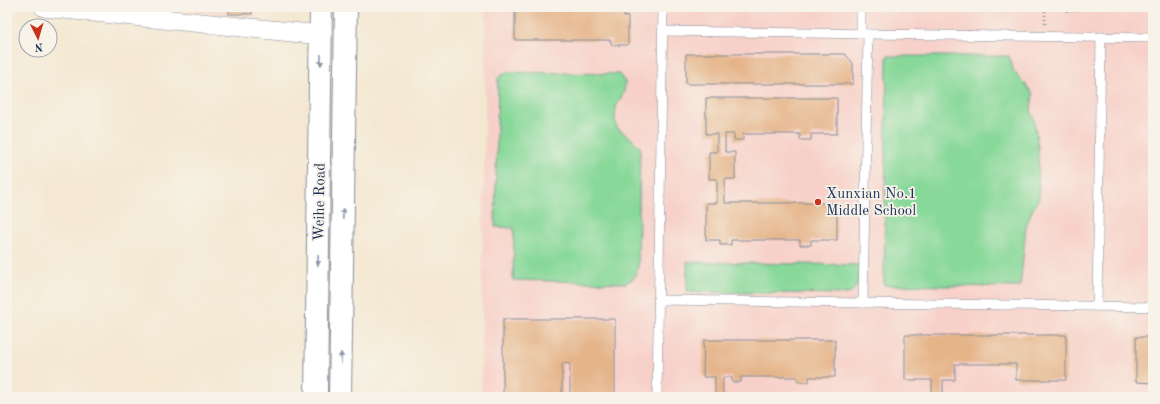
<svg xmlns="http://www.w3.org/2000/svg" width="1160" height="404" font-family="'Old Standard TT',serif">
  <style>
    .built { fill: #f7d1c9 }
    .green { fill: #87d899; stroke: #51847c }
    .building { fill: #e5b489 }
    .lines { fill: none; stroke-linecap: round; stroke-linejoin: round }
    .service-casing { stroke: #888c98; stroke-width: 10 }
    .minor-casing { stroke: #888c98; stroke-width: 20 }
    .tertiary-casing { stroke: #888c98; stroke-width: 24 }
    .path { stroke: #888c98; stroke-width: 2.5; stroke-dasharray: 1 3; stroke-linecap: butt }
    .service { stroke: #fff; stroke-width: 9 }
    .minor { stroke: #fff; stroke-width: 19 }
    .tertiary { stroke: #fff; stroke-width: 22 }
    .oneway { fill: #8d97ae }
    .poi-dot { fill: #c8321e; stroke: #f7f3e8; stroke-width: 1.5 }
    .labels { text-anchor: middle; stroke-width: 3.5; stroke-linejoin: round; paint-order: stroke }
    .poi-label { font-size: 15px; fill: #1b2f5e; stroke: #f7f3e8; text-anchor: start }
    .street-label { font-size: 15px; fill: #1b2f5e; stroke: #f7f3e8 }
  </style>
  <rect width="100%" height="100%" fill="#f7f3e8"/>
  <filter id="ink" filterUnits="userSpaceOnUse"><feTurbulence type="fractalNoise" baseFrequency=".025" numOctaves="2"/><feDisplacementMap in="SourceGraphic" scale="8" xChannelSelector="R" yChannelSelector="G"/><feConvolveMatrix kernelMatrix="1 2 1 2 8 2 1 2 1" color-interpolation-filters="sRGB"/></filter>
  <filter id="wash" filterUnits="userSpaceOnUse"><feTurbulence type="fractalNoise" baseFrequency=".012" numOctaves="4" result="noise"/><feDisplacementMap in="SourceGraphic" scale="16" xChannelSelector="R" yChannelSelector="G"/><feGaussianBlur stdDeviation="0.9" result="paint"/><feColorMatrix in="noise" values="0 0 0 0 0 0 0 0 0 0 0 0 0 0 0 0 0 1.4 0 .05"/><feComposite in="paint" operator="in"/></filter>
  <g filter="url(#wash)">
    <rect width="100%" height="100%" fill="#f4e8d2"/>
    <g class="built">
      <polygon points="146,7 255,7 255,18"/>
      <polygon points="486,7 1153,7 1153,397 481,397"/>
    </g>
    <g class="green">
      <polygon points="887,56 1009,56 1014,72 1025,84 1033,94 1031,110 1034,120 1038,147 1039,198 1030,215 1026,227 1020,287 884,285"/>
      <polygon points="506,72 619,74 625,82 624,92 616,107 615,120 617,128 631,138 640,147 638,267 634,278 626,283 513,280 514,228 495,227 498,78"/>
      <path d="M687 262 860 265C859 278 861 285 849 294L687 292Z"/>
    </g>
    <g id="blocks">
      <g class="building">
        <rect x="229" y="7" width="23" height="7"/>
        <polygon points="515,7 624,7 624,17 628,16 628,45 611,45 611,40 515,40"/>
        <rect x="902" y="7" width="11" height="2"/>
        <polygon points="983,7 994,7 994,9 982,9"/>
        <rect x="1066" y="7" width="12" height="4"/>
        <polygon points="686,54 845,54 853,63 853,84 686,84"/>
        <polygon points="706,98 837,98 837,134 811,134 811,140 800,140 800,134 743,134 743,140 734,140 734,134 725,134 725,152 735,152 735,179 725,179 725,203 837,203 837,240 811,240 811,245 800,245 800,240 731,240 731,245 720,245 720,240 706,240 706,203 717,203 717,179 709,179 709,152 717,152 717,134 706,134"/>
        <polygon points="503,319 615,319 615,397 570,397 570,364 562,363 562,397 503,397"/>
        <polygon points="905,335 1066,335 1066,380 1016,380 1016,364 955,364 955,380 943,380 943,397 932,397 932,380 905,380"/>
        <polygon points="1136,337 1153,337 1153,383 1136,382"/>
        <polygon points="704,340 835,340 835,377 809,377 809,382 798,382 797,377 741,377 741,382 732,382 732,377 723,377 723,395 733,395 733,397 706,397 706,395 715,395 715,377 703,377"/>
      </g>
    </g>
  </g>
  <g filter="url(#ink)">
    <use href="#blocks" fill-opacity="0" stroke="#888c98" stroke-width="1"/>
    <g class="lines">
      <g class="service-casing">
        <g id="service">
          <polyline points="662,31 1153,38"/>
          <polyline points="861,34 861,7"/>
          <polyline points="658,300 1153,307"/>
          <polyline points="863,303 868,34"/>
          <polyline points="1097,306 1101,37"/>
          <polyline points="657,397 663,7"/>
        </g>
      </g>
      <g class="minor-casing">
        <polyline id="minor" points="44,7 321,35"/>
      </g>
      <g class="tertiary-casing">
        <g id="tertiary">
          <polyline points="316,397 321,7"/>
          <polyline points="340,397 346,7"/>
        </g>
      </g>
      <polyline class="path" points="1045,24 1045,7"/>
      <use href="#service" class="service"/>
      <use href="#minor" class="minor"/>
      <use href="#tertiary" class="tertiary"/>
    </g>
    <defs><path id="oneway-solid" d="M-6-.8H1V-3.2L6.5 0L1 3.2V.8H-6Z"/></defs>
    <g class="oneway">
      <use href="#oneway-solid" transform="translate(321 60) rotate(91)"/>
      <use href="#oneway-solid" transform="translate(343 214) rotate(-89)"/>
      <use href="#oneway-solid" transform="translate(318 260) rotate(91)"/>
      <use href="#oneway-solid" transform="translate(341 358) rotate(-89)"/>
    </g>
  </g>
  <circle class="poi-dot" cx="818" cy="202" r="4"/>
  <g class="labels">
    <g class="poi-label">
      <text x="826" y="198">Xunxian No.1<tspan x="826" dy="17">Middle School</tspan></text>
    </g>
    <g class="street-label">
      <text transform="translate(319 202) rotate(-89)" y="5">Weihe Road</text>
    </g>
  </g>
  <rect width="1160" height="404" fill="none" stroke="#f7f3e8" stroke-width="24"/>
  <g transform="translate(38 38) rotate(175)"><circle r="19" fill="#f7f3e8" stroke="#9fa5b1"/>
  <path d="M0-3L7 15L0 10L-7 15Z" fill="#c8321e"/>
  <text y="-6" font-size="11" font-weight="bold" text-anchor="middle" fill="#1b2f5e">N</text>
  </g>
</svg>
